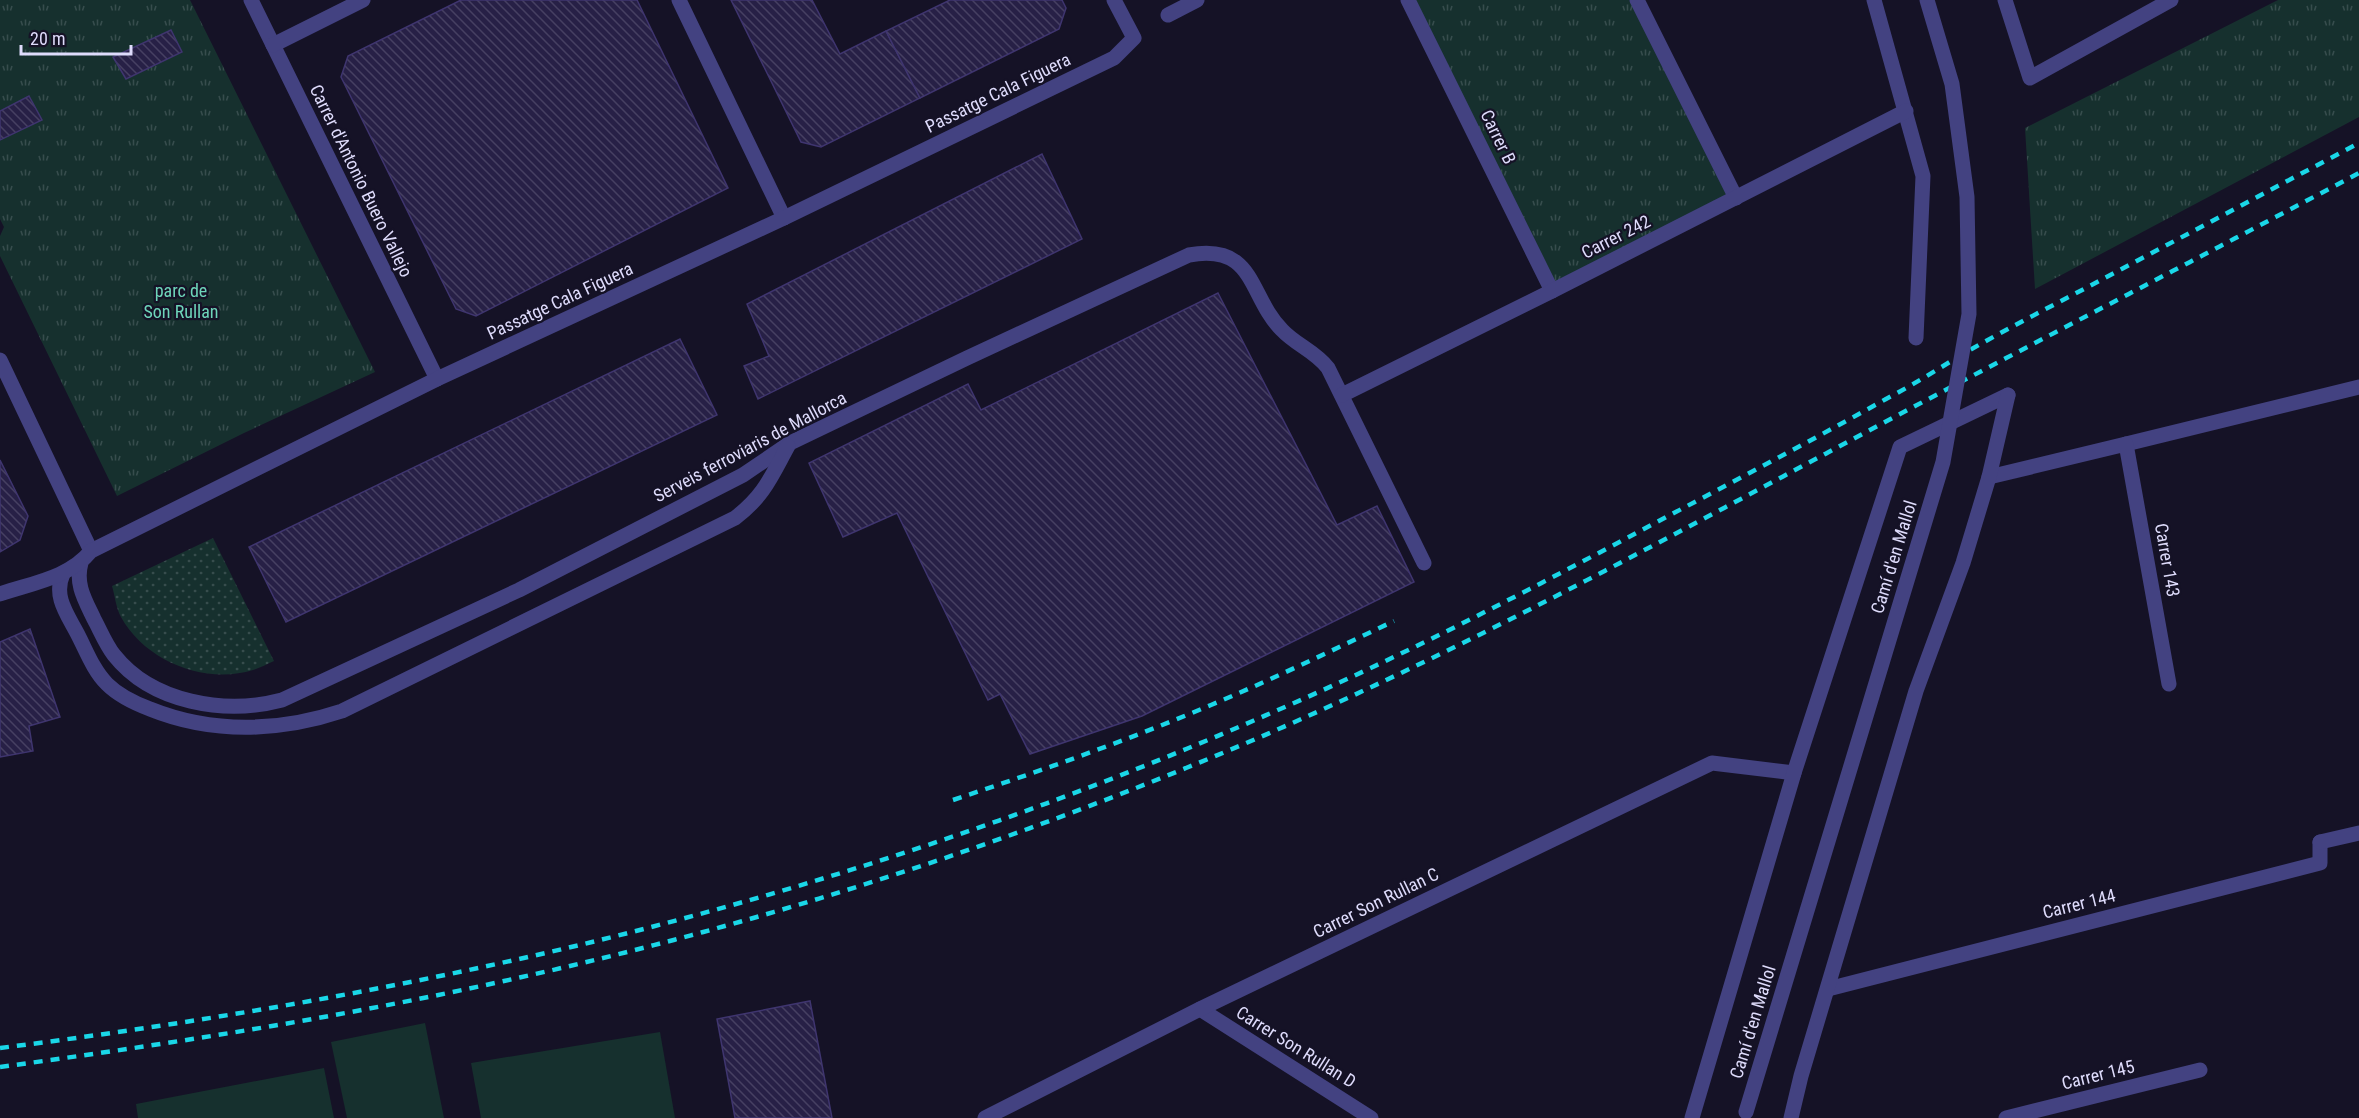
<svg xmlns="http://www.w3.org/2000/svg" width="2359" height="1118" font-family="'Roboto Condensed',sans-serif">
  <style>
    .grass { fill: #16302e }
    .park { fill: url(#park-tufts) }
    .garden { fill: url(#garden-dots) }
    .building { fill: url(#building-back-hatch); stroke: #3f356f; stroke-width: 1.5 }
    .lines { fill: none; stroke-linecap: round; stroke-linejoin: round }
    .service { stroke: #434281; stroke-width: 15 }
    .pedestrian { stroke: #434281; stroke-width: 15 }
    .minor { stroke: #434281; stroke-width: 15 }
    .rail { stroke: #1ad7e8; stroke-width: 4.5; stroke-dasharray: 9 8; stroke-linecap: butt }
    .tertiary-bridge { stroke: #434281; stroke-width: 15 }
    .labels { text-anchor: middle; stroke-width: 4.5; stroke-linejoin: round; paint-order: stroke }
    .street-label { font-size: 18px; fill: #dedbfb; stroke: #151226 }
    .park-label { font-size: 18px; fill: #6ed5ba; stroke: #151226 }
  </style>
  <defs>
    <pattern id="park-tufts" width="24" height="20" patternUnits="userSpaceOnUse" patternTransform="scale(1.5)"><rect width="24" height="20" fill="#16302e"/><path d="M3 7l-1-3M5 7V3M7 7l1-3M15 17l-1-3M17 17v-4M19 17l1-3" fill="none" stroke="#374d4d"/></pattern>
    <pattern id="garden-dots" width="8" height="8" patternUnits="userSpaceOnUse" patternTransform="scale(1.5)"><rect width="8" height="8" fill="#16302e"/><path d="M2 2h.1M6 6h.1" fill="none" stroke="#374d4d" stroke-width="1.8" stroke-linecap="round"/></pattern>
    <pattern id="building-back-hatch" width="6" height="6" patternUnits="userSpaceOnUse" patternTransform="scale(1.5)"><rect width="6" height="6" fill="#272046"/><path d="M-1 5l2 2M0 0l6 6M5-1l2 2" fill="none" stroke="#464062"/></pattern>
  </defs>
  <rect width="100%" height="100%" fill="#151226"/>
  <g class="grass">
    <polygon points="425,1023 444,1118 347,1118 331,1042"/>
    <polygon points="660,1032 675,1118 481,1118 471,1063"/>
    <polygon points="324,1068 334,1118 138,1118 136,1104"/>
  </g>
  <g class="park">
    <polygon points="0,0 190,0 375,372 244,433 117,496 0,256 0,236 4,227 0,219"/>
    <polygon points="1408,0 1637,0 1736,198 1552,291"/>
    <polygon points="2278,0 2359,0 2359,117 2035,289 2025,128"/>
  </g>
  <path class="garden" d="M213 538 274 661C267 664 260 668 253 670 205 685 145 661 121 617 116 608 115 596 112 586Z"/>
  <g class="building">
    <polygon points="461,0 637,0 728,188 476,316 456,309 341,77 348,56"/>
    <polygon points="731,0 812,0 840,54 886,31 920,98 821,147 801,142"/>
    <polygon points="950,0 1062,0 1066,8 1059,29 920,98 886,31"/>
    <polygon points="171,30 182,52 126,79 113,57"/>
    <polygon points="29,96 42,120 0,140 0,111"/>
    <polygon points="1042,154 1082,239 758,399 744,366 769,356 747,304"/>
    <polygon points="1218,293 1337,525 1377,506 1414,582 1142,716 1030,754 1000,694 988,700 897,513 843,537 809,463 968,384 981,410"/>
    <polygon points="680,339 717,415 286,622 249,547"/>
    <polygon points="0,460 28,516 20,540 0,552"/>
    <polygon points="30,629 60,717 29,726 33,751 0,757 0,642"/>
    <polygon points="810,1001 832,1118 735,1118 717,1019"/>
  </g>
  <g class="lines">
    <g class="service">
      <path d="M81 563C75 584 85 600 94 619 100 630 106 645 114 655 152 703 225 715 282 700L519 590 743 475 790 443 967 358 1189 255C1256 243 1248 296 1282 330 1296 345 1315 351 1328 368L1424 563"/>
      <path d="M63 574C53 596 67 614 77 633 86 650 93 670 107 684 119 696 134 703 150 709 212 734 279 732 342 711L735 518C764 496 771 477 788 446"/>
    </g>
    <g class="pedestrian">
      <polyline points="2126,444 2359,387"/>
      <polyline points="1828,989 2320,863 2320,842"/>
      <polyline points="2006,1118 2200,1070"/>
    </g>
    <g class="minor">
      <polyline points="251,0 437,379"/>
      <polyline points="679,0 784,218"/>
      <polyline points="1408,0 1552,291"/>
      <polyline points="1637,0 1736,198"/>
      <polyline points="1874,0 1923,176 1916,338"/>
      <polyline points="2005,0 2030,78 2171,0"/>
      <polyline points="1168,15 1197,0"/>
      <polyline points="273,45 363,0"/>
      <polyline points="0,360 91,551"/>
      <polyline points="1342,395 1552,291 1906,111"/>
      <polyline points="1989,477 2126,444 2169,684"/>
      <path d="M0 594C32 583 69 578 91 551L437 379 784 218 1114 58 1134 38 1114 0"/>
      <polyline points="2320,842 2359,833"/>
      <polyline points="1200,1009 1371,1118"/>
      <polyline points="985,1118 1200,1009 1712,763 1794,773"/>
      <polyline points="1692,1118 1794,773 1900,447 2008,395"/>
      <polyline points="1791,1118 1801,1076 1916,691 1963,563 1989,477 2008,395"/>
    </g>
    <g class="rail">
      <path d="M953 800C1040 771 1126 741 1211 705 1273 679 1333 650 1394 621"/>
      <path d="M0 1048C198 1023 398 989 592 942 824 885 1052 809 1271 713 1392 661 1510 600 1627 538 1713 492 1800 447 1886 399 1913 385 1938 369 1963 354 2008 328 2054 305 2099 281 2186 235 2272 189 2359 143"/>
      <path d="M0 1067C169 1044 337 1018 504 981 737 930 965 858 1186 768 1407 679 1617 565 1827 453 2004 358 2182 267 2359 173"/>
    </g>
    <polyline class="tertiary-bridge" points="1746,1112 1943,462 1969,314 1967,197 1952,84 1927,0"/>
  </g>
  <g class="labels">
    <g class="street-label">
      <text transform="translate(998 93) rotate(-26)" y="6">Passatge Cala Figuera</text>
      <text transform="translate(1498 137) rotate(64)" y="6">Carrer B</text>
      <text transform="translate(361 181) rotate(64)" y="6">Carrer d'Antonio Buero Vallejo</text>
      <text transform="translate(1616 237) rotate(-27)" y="6">Carrer 242</text>
      <text transform="translate(560 301) rotate(-25)" y="6">Passatge Cala Figuera</text>
      <text transform="translate(750 447) rotate(-28)" y="6">Serveis ferroviaris de Mallorca</text>
      <text transform="translate(1894 557) rotate(-73)" y="6">Camí d'en Mallol</text>
      <text transform="translate(2167 560) rotate(80)" y="6">Carrer 143</text>
      <text transform="translate(1376 903) rotate(-26)" y="6">Carrer Son Rullan C</text>
      <text transform="translate(2079 904) rotate(-14)" y="6">Carrer 144</text>
      <text transform="translate(1753 1022) rotate(-73)" y="6">Camí d'en Mallol</text>
      <text transform="translate(1296 1047) rotate(32)" y="6">Carrer Son Rullan D</text>
      <text transform="translate(2098 1075) rotate(-14)" y="6">Carrer 145</text>
    </g>
    <g class="park-label">
      <text x="181" y="297">parc de<tspan x="181" dy="21">Son Rullan</tspan></text>
    </g>
  </g>
  <path d="M21 45v9h110v-9" fill="none" stroke="#dedbfb" stroke-width="3"/>
  <text x="30" y="45" font-size="18" fill="#dedbfb" stroke="#151226" stroke-width="4.5" paint-order="stroke">20 m</text>
</svg>
